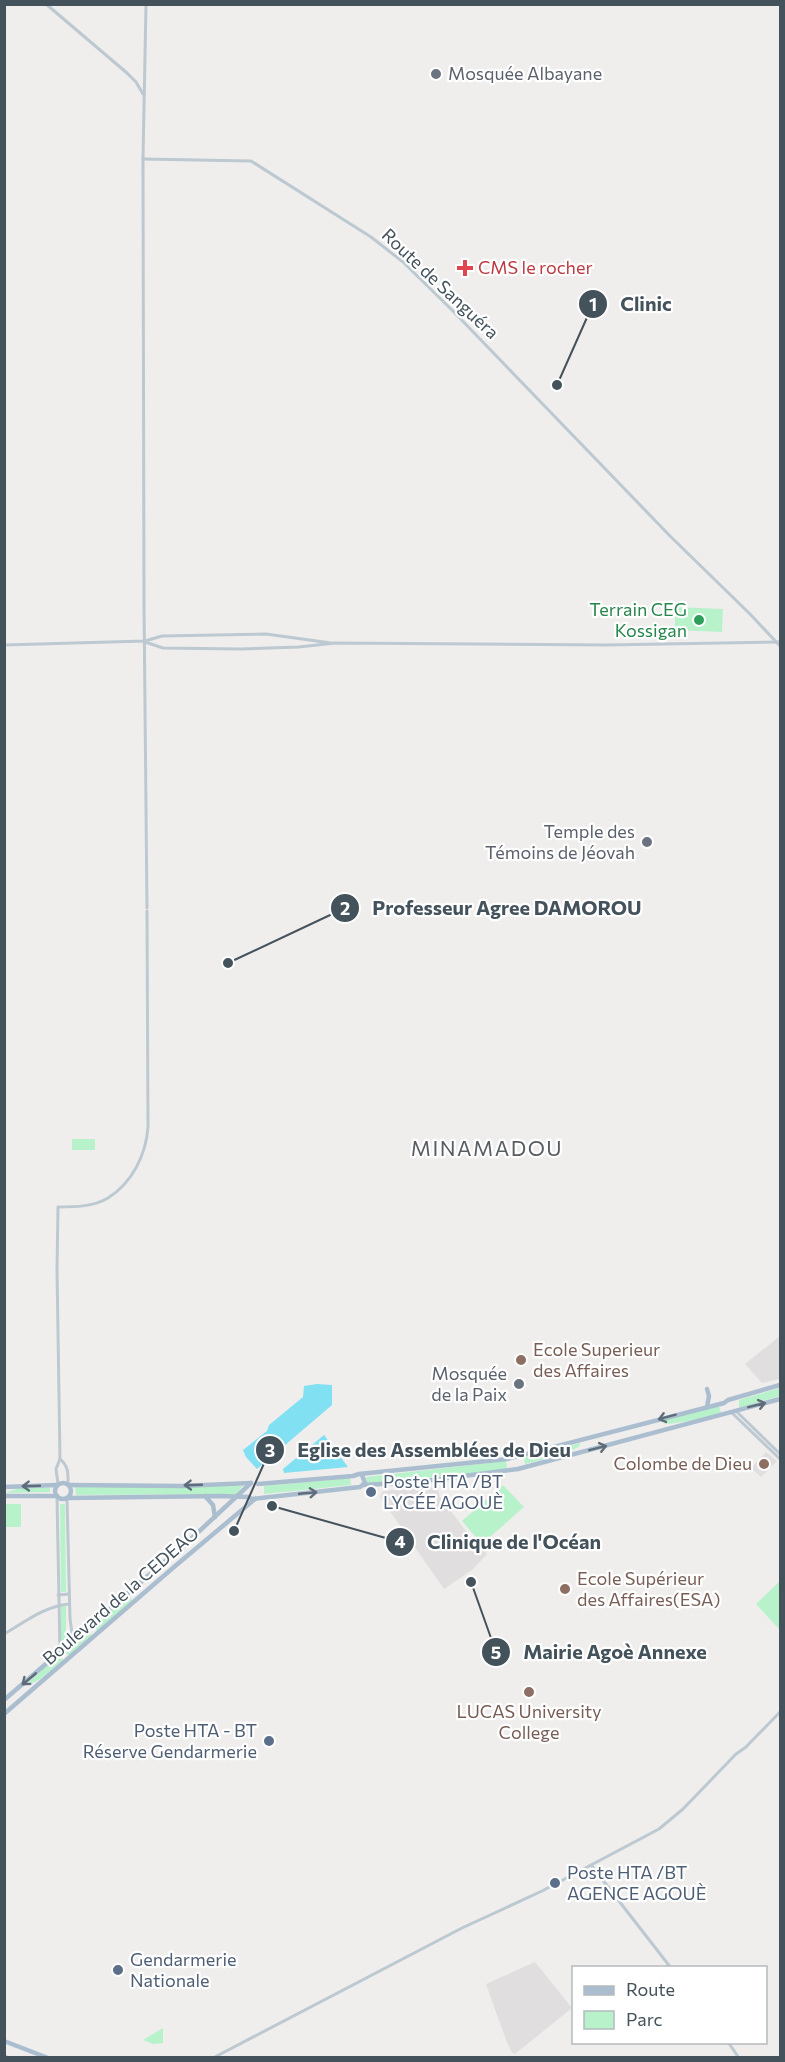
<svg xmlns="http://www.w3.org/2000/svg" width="785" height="2062" font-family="Commissioner,sans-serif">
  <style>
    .education { fill: #e1dedf }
    .green { fill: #b7f2cb }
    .water { fill: #81e0f2 }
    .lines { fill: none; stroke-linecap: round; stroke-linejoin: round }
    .minor { stroke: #bcc9d1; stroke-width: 3 }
    .major { stroke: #aabecf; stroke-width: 4.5 }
    .oneway { stroke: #5e6d79 }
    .worship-dot { fill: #6b7280; stroke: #fff; stroke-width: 2 }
    .health-dot { fill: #e0444e; stroke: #fff; stroke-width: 2 }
    .leisure-dot { fill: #2e9e5b; stroke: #fff; stroke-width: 2 }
    .education-dot { fill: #8d6e63; stroke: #fff; stroke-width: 2 }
    .service-dot { fill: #5c6f8a; stroke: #fff; stroke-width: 2 }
    .labels { text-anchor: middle; stroke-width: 4.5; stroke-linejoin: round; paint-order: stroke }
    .worship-label { font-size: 18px; fill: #5b616d; stroke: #fff; text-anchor: end }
    .health-label { font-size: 18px; fill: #be3a42; stroke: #fff; text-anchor: start }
    .street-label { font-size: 18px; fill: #44525c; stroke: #fff }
    .leisure-label { font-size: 18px; fill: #27864d; stroke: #fff; text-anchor: end }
    .education-label { font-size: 18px; fill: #785e54; stroke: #fff; text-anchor: start }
    .service-label { font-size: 18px; fill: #4e5e75; stroke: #fff; text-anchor: start }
    .quarter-label { font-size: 21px; letter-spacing: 1.5px; fill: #595e63; stroke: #fff }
    .leader { fill: none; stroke: #44525c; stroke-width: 2 }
    .callout-dot { fill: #44525c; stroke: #fff; stroke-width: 2 }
    .mark-label { font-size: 18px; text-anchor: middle; font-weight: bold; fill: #fff }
    .callout-label { font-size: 20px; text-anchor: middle; font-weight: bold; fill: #44525c; stroke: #fff; stroke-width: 4.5; stroke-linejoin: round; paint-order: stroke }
  </style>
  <rect width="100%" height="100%" fill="#f0eded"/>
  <g class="education">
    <polygon points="780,1336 780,1379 762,1383 745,1364"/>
    <polygon points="766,1452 777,1461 761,1477 751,1468"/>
    <polygon points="437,1487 440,1497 479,1548 482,1548 487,1554 472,1570 444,1589 380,1497 383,1491"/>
    <polygon points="535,1962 572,2008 515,2054 512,2053 506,2040 486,1984"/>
  </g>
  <g class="green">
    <polygon points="675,607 723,609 722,632 675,630"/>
    <rect x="72" y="1139" width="23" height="11"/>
    <polygon points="780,1388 780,1396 739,1408 739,1400"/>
    <path d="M719 1406 721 1413C702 1418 684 1423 665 1424L664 1420Z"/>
    <polygon points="580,1443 580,1446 565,1454 525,1464 524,1457"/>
    <polygon points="506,1461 507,1468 495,1471 367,1484 366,1477"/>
    <polygon points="350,1478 351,1485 264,1494 264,1486"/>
    <polygon points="503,1485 524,1507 482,1544 462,1521"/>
    <polygon points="243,1486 236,1494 76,1495 75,1487"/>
    <polygon points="19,1488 50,1488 50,1492 6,1493"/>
    <rect x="5" y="1504" width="16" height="23"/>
    <polygon points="60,1504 65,1504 66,1592 61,1592"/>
    <polygon points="780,1581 780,1630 756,1604"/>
    <polygon points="130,1598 132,1600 97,1631 93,1626 118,1604"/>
    <polygon points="61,1606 66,1606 66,1639 61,1643"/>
    <polygon points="88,1631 91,1632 91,1636 69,1655 66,1654 65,1650"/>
    <polygon points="59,1655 63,1660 42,1678 31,1684 29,1682"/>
    <polygon points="163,2028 163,2043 153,2044 143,2040"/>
  </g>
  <g class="water">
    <polygon points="317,1384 332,1385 332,1405 257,1469 246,1457 243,1450 267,1431 269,1425 303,1397 304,1386"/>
    <polygon points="324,1435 348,1467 284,1473 283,1469"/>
  </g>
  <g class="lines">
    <g class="minor">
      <polyline points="46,4 127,73 136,82 143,94"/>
      <polyline points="146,4 143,159 144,605 147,908"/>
      <polyline points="143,159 251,161 371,237 403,262 452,310 670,536 750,614 780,646"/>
      <polyline points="145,642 163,648 241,649 299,647 335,643 607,645 780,642"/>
      <polyline points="4,645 145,641 162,636 266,634 331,643"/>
      <polyline points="736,1411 780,1454"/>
      <polyline points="732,1413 780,1459"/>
      <path d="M60 1459C69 1467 68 1473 68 1485"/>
      <path d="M58 1484 56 1469 60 1459 57 1269 58 1207C74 1207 93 1207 108 1198 132 1183 146 1155 148 1127L147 911"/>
      <polyline points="57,1497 60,1651"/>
      <polyline points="67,1498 70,1619 72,1633 75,1638"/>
      <polyline points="58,1595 69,1594"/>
      <path d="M4 1634C25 1622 45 1606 69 1604"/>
      <polyline points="591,1865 671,1968"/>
      <polyline points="728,2042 739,2058"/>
      <polyline points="213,2058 462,1928 542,1891 659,1829 683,1809 736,1754 746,1747 780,1712"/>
    </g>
    <g class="major">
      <polyline points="707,1389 709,1396 707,1407"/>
      <circle cx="63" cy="1491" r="8"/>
      <polyline points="258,1484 353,1476 359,1474 507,1459 724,1403 728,1400 780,1385"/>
      <polyline points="69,1485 181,1486 251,1483"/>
      <polyline points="363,1485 417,1482 518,1469 780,1399"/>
      <polyline points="4,1487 57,1485"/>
      <polyline points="4,1496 57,1496"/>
      <polyline points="205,1496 213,1505 215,1517"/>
      <polyline points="68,1498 221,1496 248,1497 252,1499 360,1487 365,1483 362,1475"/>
      <polyline points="4,1700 192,1538 251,1483"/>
      <polyline points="4,1714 174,1567 255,1499"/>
      <polyline points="4,2041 48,2058"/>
      <polyline points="4,2056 7,2058"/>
    </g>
  </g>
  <defs><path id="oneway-shaft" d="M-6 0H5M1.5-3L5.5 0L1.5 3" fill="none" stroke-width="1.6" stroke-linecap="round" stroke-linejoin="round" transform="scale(1.5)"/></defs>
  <g class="oneway">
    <use href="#oneway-shaft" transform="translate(757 1405) rotate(-14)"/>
    <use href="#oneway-shaft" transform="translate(667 1417) rotate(165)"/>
    <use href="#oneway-shaft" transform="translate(598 1448) rotate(-14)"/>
    <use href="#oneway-shaft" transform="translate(193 1485) rotate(178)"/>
    <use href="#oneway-shaft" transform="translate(31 1486) rotate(178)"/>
    <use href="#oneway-shaft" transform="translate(308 1493) rotate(-5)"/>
    <use href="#oneway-shaft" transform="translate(29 1679) rotate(140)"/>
  </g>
  <g class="worship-dot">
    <circle cx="436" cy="74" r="6"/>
    <circle cx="647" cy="842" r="6"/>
    <circle cx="519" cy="1384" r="6"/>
  </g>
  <path class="health-dot" d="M462 259h6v6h6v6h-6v6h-6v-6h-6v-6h6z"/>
  <circle class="leisure-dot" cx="699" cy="620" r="6"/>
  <g class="education-dot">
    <circle cx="521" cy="1360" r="6"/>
    <circle cx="764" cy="1464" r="6"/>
    <circle cx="565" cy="1589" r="6"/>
    <circle cx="529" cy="1692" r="6"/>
  </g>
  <g class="service-dot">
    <circle cx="371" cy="1492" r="6"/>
    <circle cx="269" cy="1741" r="6"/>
    <circle cx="555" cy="1883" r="6"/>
    <circle cx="118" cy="1970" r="6"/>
  </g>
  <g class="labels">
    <g class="worship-label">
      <text x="448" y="80" text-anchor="start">Mosquée Albayane</text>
      <text x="635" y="838">Temple des<tspan x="635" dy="21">Témoins de Jéovah</tspan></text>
      <text x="507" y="1380">Mosquée<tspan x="507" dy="21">de la Paix</tspan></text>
    </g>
    <g class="health-label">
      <text x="478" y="274">CMS le rocher</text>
    </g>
    <g class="street-label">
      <text transform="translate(440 284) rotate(43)" y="6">Route de Sanguéra</text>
      <text transform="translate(121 1596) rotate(-41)" y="6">Boulevard de la CEDEAO</text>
    </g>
    <g class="leisure-label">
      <text x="687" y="616">Terrain CEG<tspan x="687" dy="21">Kossigan</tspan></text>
    </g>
    <g class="education-label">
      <text x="533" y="1356">Ecole Superieur<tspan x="533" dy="21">des Affaires</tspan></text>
      <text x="752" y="1470" text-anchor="end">Colombe de Dieu</text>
      <text x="577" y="1585">Ecole Supérieur<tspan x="577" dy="21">des Affaires(ESA)</tspan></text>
      <text x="529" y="1718" text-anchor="middle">LUCAS University<tspan x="529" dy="21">College</tspan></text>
    </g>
    <g class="service-label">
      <text x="383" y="1488">Poste HTA /BT<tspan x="383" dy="21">LYCÉE AGOUÈ</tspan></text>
      <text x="257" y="1737" text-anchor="end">Poste HTA - BT<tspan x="257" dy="21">Réserve Gendarmerie</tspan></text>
      <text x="567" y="1879">Poste HTA /BT<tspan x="567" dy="21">AGENCE AGOUÈ</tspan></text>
      <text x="130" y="1966">Gendarmerie<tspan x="130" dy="21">Nationale</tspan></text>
    </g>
    <g class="quarter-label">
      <text x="487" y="1156">MINAMADOU</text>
    </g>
  </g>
  <path class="leader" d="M557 385L593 304M228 963L345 908M234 1531L270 1450M272 1506L400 1542M471 1582L496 1652"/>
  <g class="callout-dot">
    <circle cx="557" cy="385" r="6"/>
    <circle cx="228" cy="963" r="6"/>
    <circle cx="234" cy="1531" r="6"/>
    <circle cx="272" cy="1506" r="6"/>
    <circle cx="471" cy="1582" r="6"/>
    <circle cx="593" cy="304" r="15"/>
    <circle cx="345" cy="908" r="15"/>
    <circle cx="270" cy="1450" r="15"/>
    <circle cx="400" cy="1542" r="15"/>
    <circle cx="496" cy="1652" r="15"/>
  </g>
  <g class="mark-label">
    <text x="593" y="311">1</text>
    <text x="345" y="915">2</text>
    <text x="270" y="1457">3</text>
    <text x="400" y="1548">4</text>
    <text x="496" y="1659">5</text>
  </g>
  <g class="callout-label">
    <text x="646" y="311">Clinic</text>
    <text x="507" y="915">Professeur Agree DAMOROU</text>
    <text x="434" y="1457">Eglise des Assemblées de Dieu</text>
    <text x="514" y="1549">Clinique de l'Océan</text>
    <text x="615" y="1659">Mairie Agoè Annexe</text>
  </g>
  <rect width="785" height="2062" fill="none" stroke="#44525c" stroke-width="12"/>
  <rect x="572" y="1966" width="195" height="78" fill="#ffffff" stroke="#b4babe" stroke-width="1.5"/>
  <rect x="584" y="1986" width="30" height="9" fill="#aabecf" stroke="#b4babe" stroke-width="1.5"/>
  <text x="626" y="1996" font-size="18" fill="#44525c">Route</text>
  <rect x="584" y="2011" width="30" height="18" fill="#b7f2cb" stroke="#b4babe" stroke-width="1.5"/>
  <text x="626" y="2026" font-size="18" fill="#44525c">Parc</text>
</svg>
